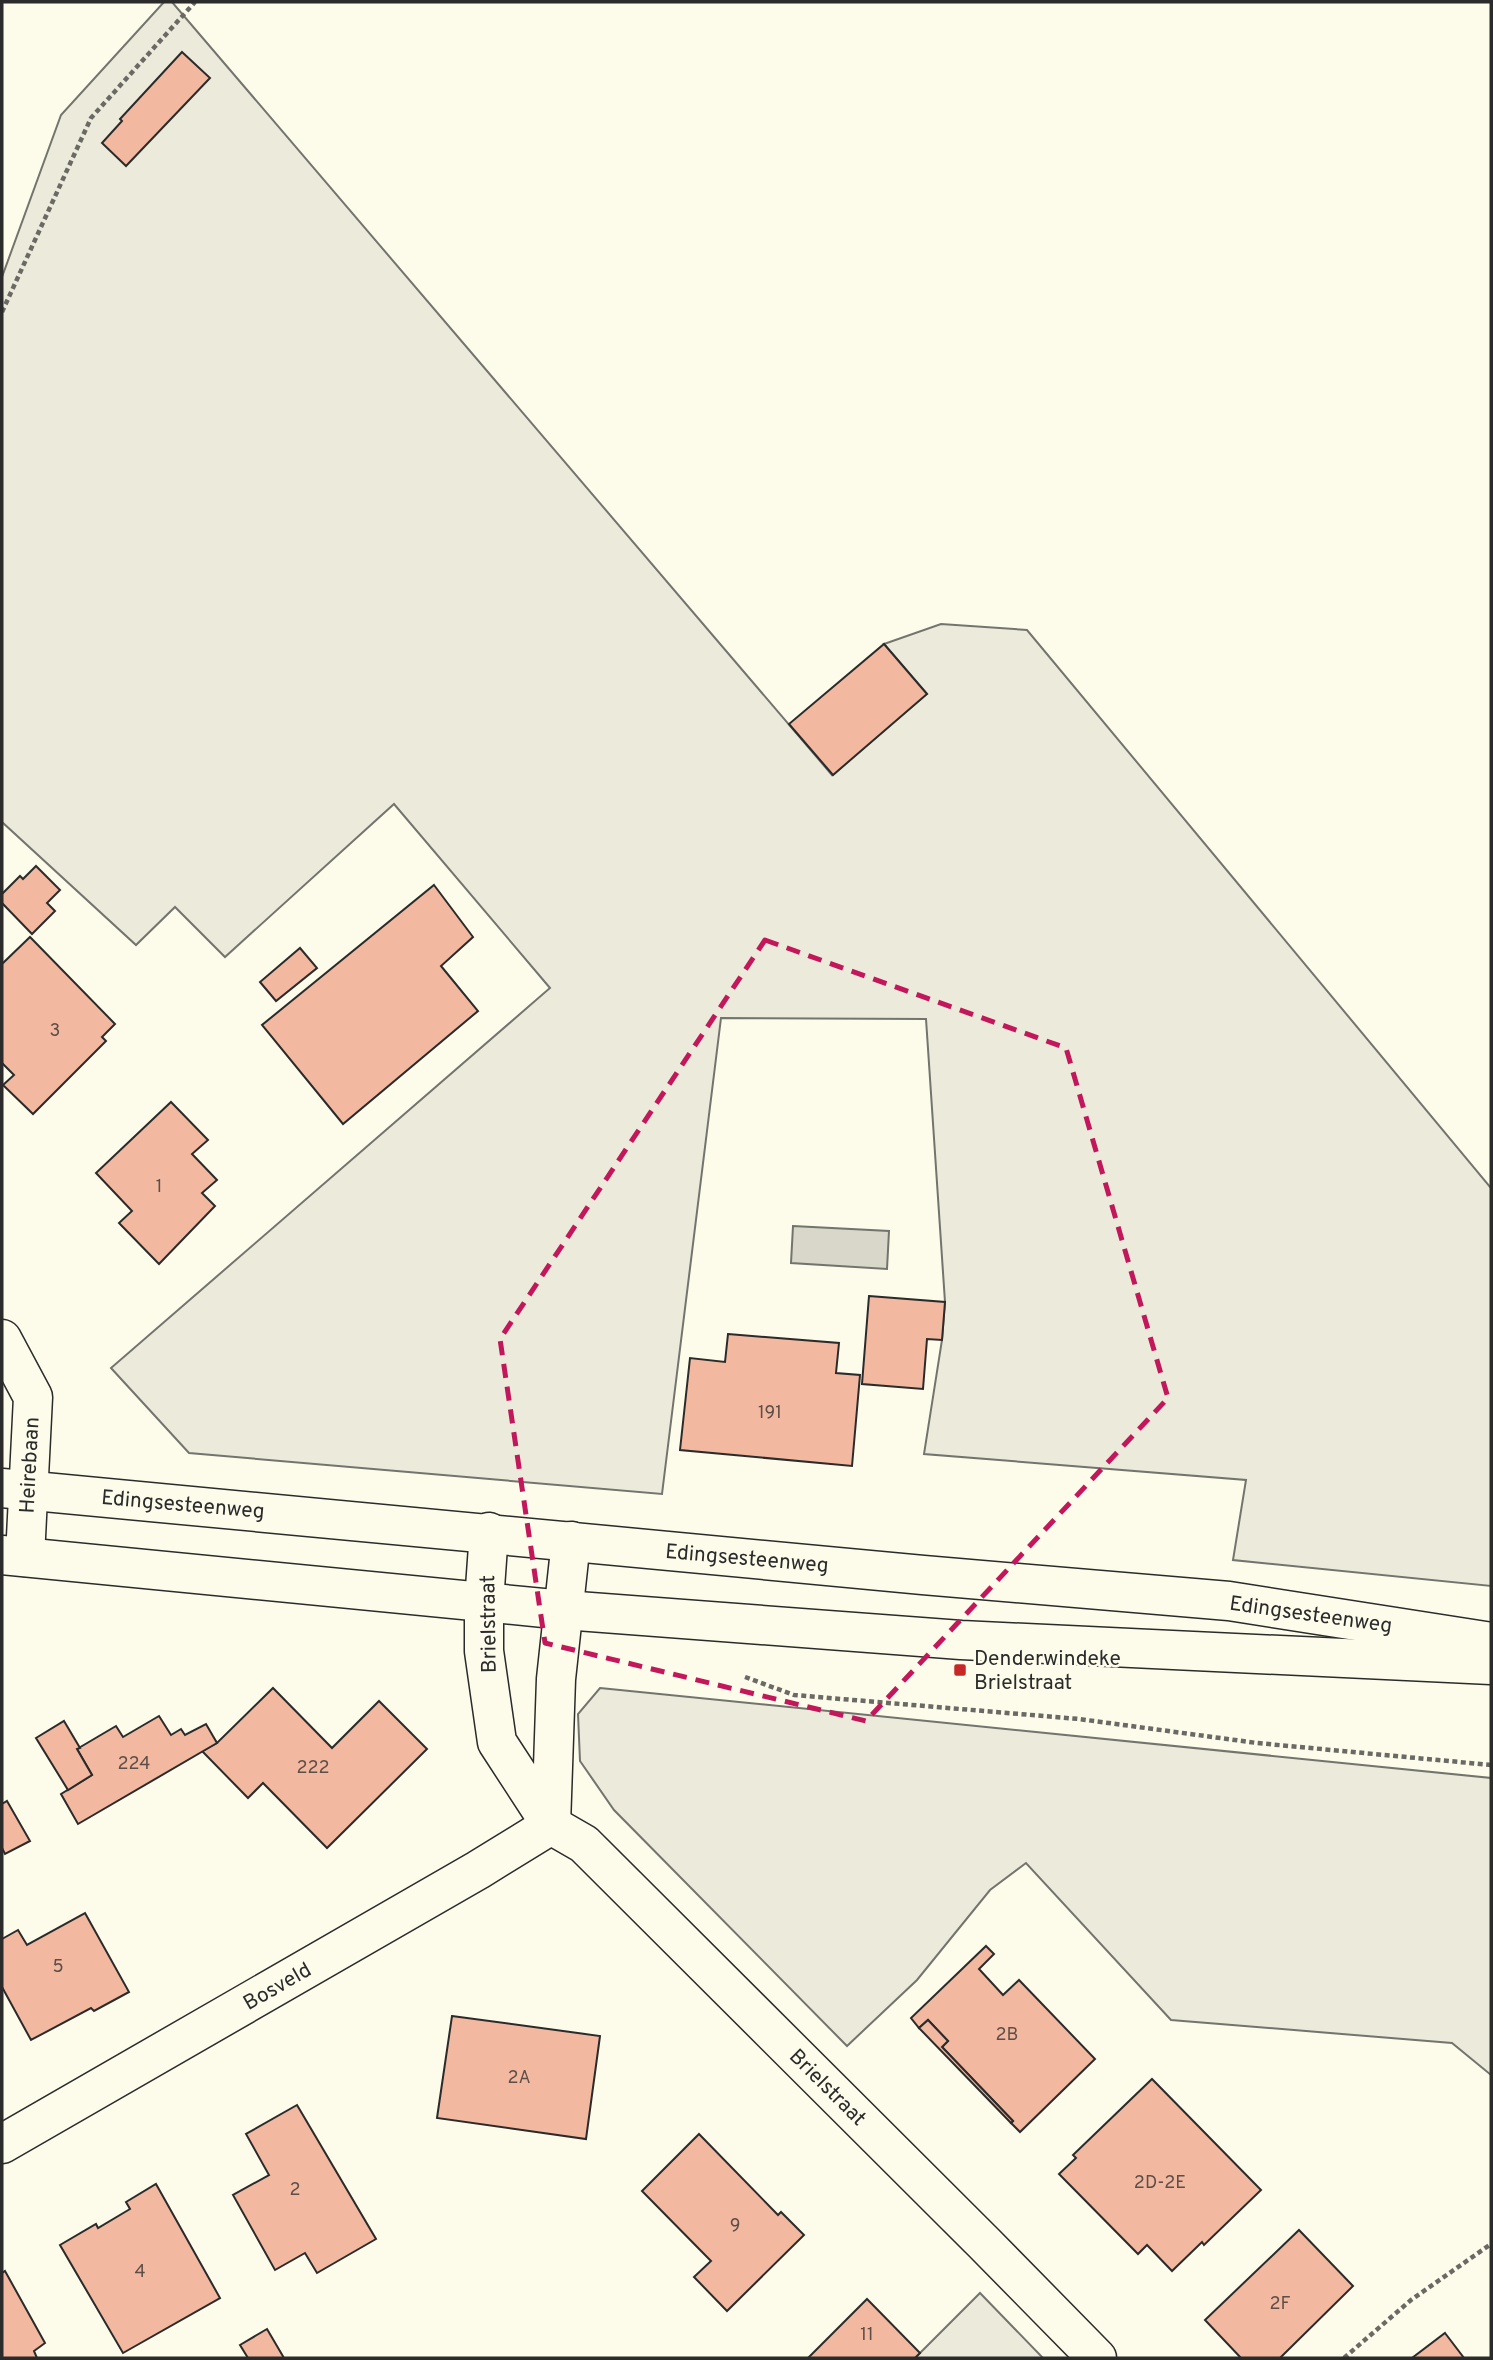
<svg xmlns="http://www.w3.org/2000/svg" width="1493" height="2360" font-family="Overpass,sans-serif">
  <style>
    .green { fill: #ecebdb; stroke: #74746e; stroke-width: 2 }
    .water { fill: #d8d7c9; stroke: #74746e; stroke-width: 2 }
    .building { fill: #f2b8a0; stroke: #2b2b2b; stroke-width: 2 }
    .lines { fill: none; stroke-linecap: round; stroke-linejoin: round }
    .minor-casing { stroke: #2b2b2b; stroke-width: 41 }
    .tertiary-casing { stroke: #2b2b2b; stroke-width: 41 }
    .secondary-casing { stroke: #2b2b2b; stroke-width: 41 }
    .path { stroke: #6a6964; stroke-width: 4.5; stroke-dasharray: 5 3.5; stroke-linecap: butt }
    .minor { stroke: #fdfbea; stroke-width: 38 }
    .tertiary { stroke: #fdfbea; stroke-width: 38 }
    .secondary { stroke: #fdfbea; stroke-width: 38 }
    .marked { fill: none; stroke: #c2185b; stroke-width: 5; stroke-dasharray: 14 9; stroke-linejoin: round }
    .poi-dot { fill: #c62828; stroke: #fdfbea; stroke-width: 2.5 }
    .labels { text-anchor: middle; stroke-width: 5; stroke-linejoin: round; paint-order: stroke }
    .number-label { font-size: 18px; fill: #5d4e48 }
    .street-label { font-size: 21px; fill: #2b2b2b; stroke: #fdfbea }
    .poi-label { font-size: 21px; fill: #2b2b2b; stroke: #fdfbea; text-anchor: start }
  </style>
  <rect width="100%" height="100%" fill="#fdfbea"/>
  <g class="green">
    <polygon points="164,2 172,2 832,775 927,694 884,644 941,624 1027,630 1491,1188 1491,1586 1233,1560 1246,1480 924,1454 942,1340 945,1302 926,1019 721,1018 662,1494 189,1453 111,1368 550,988 394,804 225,957 175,907 136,945 2,822 2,277 61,115"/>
    <polygon points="600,1688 1491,1778 1491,2075 1452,2043 1171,2020 1026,1863 990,1890 917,1980 847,2046 614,1810 580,1761 578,1714"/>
    <polygon points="980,2293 1043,2358 915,2358"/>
  </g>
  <polygon class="water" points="793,1226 889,1231 887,1269 791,1263"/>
  <g class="building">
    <polygon points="182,52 210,78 126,166 102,143 122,121 120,119"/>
    <polygon points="884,644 927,694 833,775 789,724"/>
    <polygon points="36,866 60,890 47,903 55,911 32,934 2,903 2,894 20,876 23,879"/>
    <polygon points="434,885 473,937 441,966 478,1011 343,1124 262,1025"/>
    <polygon points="30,937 115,1024 102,1037 106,1041 33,1114 3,1085 14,1075 2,1063 2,964"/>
    <polygon points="300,948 317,968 276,1001 260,982"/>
    <polygon points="171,1102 208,1140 192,1154 217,1180 202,1193 215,1206 159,1264 119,1223 132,1211 96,1173"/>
    <polygon points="869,1296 945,1302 942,1340 927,1339 923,1389 862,1384"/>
    <polygon points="728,1334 839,1343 836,1373 860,1375 852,1466 680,1450 690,1358 725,1362"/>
    <polygon points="273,1688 332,1748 379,1701 427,1749 327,1848 263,1783 248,1798 202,1751 217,1743"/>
    <polygon points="159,1716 171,1735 181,1729 185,1735 206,1724 217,1743 78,1824 61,1794 92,1775 77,1749 116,1726 123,1737"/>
    <polygon points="64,1721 80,1748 77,1749 92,1775 68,1790 36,1738"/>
    <polygon points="7,1801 30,1841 5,1854 2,1848 2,1804"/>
    <polygon points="85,1913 129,1992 94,2011 91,2008 31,2040 2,1987 2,1939 18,1930 27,1945"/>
    <polygon points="986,1946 994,1954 979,1969 1003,1995 1019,1980 1095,2059 1020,2132 1011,2123 1013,2121 942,2047 948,2041 928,2020 919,2028 911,2018"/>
    <polygon points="452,2016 600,2036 586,2139 437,2118"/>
    <polygon points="928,2020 948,2041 942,2047 1013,2121 1011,2123 919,2028"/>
    <polygon points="1152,2079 1261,2190 1204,2245 1202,2242 1172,2271 1147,2245 1138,2254 1059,2174 1076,2158 1073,2155"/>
    <polygon points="297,2105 376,2239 317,2273 305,2253 275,2270 233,2195 269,2175 246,2134"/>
    <polygon points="699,2134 778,2215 781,2212 804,2235 727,2311 694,2277 711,2261 642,2191"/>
    <polygon points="156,2184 220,2298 123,2353 60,2245 96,2224 98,2228 130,2209 126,2202"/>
    <polygon points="1299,2230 1353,2286 1280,2358 1241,2358 1205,2320"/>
    <polygon points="5,2271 45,2343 34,2351 37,2358 2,2358 2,2273"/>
    <polygon points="867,2299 920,2353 915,2358 808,2358"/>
    <polygon points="267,2329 284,2358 248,2358 240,2345"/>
    <polygon points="1445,2333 1464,2358 1412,2358"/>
  </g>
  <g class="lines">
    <g class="minor-casing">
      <polyline id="minor" points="2,2144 478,1870 551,1825"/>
    </g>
    <g class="tertiary-casing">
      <g id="tertiary">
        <polyline points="2,1339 33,1397 25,1557"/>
        <polyline points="489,1532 484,1602 484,1651 497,1742 551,1825 584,1844 985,2244 1097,2358"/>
        <polyline points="551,1825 556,1679 571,1541"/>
      </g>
    </g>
    <g class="secondary-casing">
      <g id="secondary">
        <polyline points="2,1488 923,1575 1229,1601 1491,1642"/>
        <polyline points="2,1555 564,1610 961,1640 1491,1665"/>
      </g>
    </g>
    <g class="path">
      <polyline points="2,312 91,118 195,2"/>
      <polyline points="745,1677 794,1695 1079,1719 1257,1743 1491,1765"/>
      <polyline points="1344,2358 1411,2300 1491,2244"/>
    </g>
    <use href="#minor" class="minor"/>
    <use href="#tertiary" class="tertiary"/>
    <use href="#secondary" class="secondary"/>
  </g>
  <path class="marked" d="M765 940 1066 1048 1168 1398 866 1721 545 1643 500 1339Z"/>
  <rect class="poi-dot" x="953" y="1663" width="14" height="14" rx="3.5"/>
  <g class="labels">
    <g class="number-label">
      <text x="55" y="1036">3</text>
      <text x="159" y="1192">1</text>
      <text x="770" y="1418">191</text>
      <text x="134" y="1769">224</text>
      <text x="313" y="1773">222</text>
      <text x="58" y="1972">5</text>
      <text x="1007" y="2040">2B</text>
      <text x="519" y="2083">2A</text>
      <text x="1160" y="2188">2D-2E</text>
      <text x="295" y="2195">2</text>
      <text x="735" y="2231">9</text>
      <text x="140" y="2277">4</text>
      <text x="1280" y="2309">2F</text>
      <text x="867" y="2340">11</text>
    </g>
    <g class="street-label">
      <text transform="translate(29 1465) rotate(-87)" y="7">Heirebaan</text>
      <text transform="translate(183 1504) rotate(5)" y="7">Edingsesteenweg</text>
      <text transform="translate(747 1558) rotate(5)" y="7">Edingsesteenweg</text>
      <text transform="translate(1311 1614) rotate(8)" y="7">Edingsesteenweg</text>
      <text transform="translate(488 1624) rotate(-91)" y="7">Brielstraat</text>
      <text transform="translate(277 1986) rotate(-30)" y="7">Bosveld</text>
      <text transform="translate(828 2087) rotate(45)" y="7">Brielstraat</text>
    </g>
    <g class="poi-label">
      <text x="974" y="1665">Denderwindeke<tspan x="974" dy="24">Brielstraat</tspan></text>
    </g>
  </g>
  <rect width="1493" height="2360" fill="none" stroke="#2b2b2b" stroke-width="7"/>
</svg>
